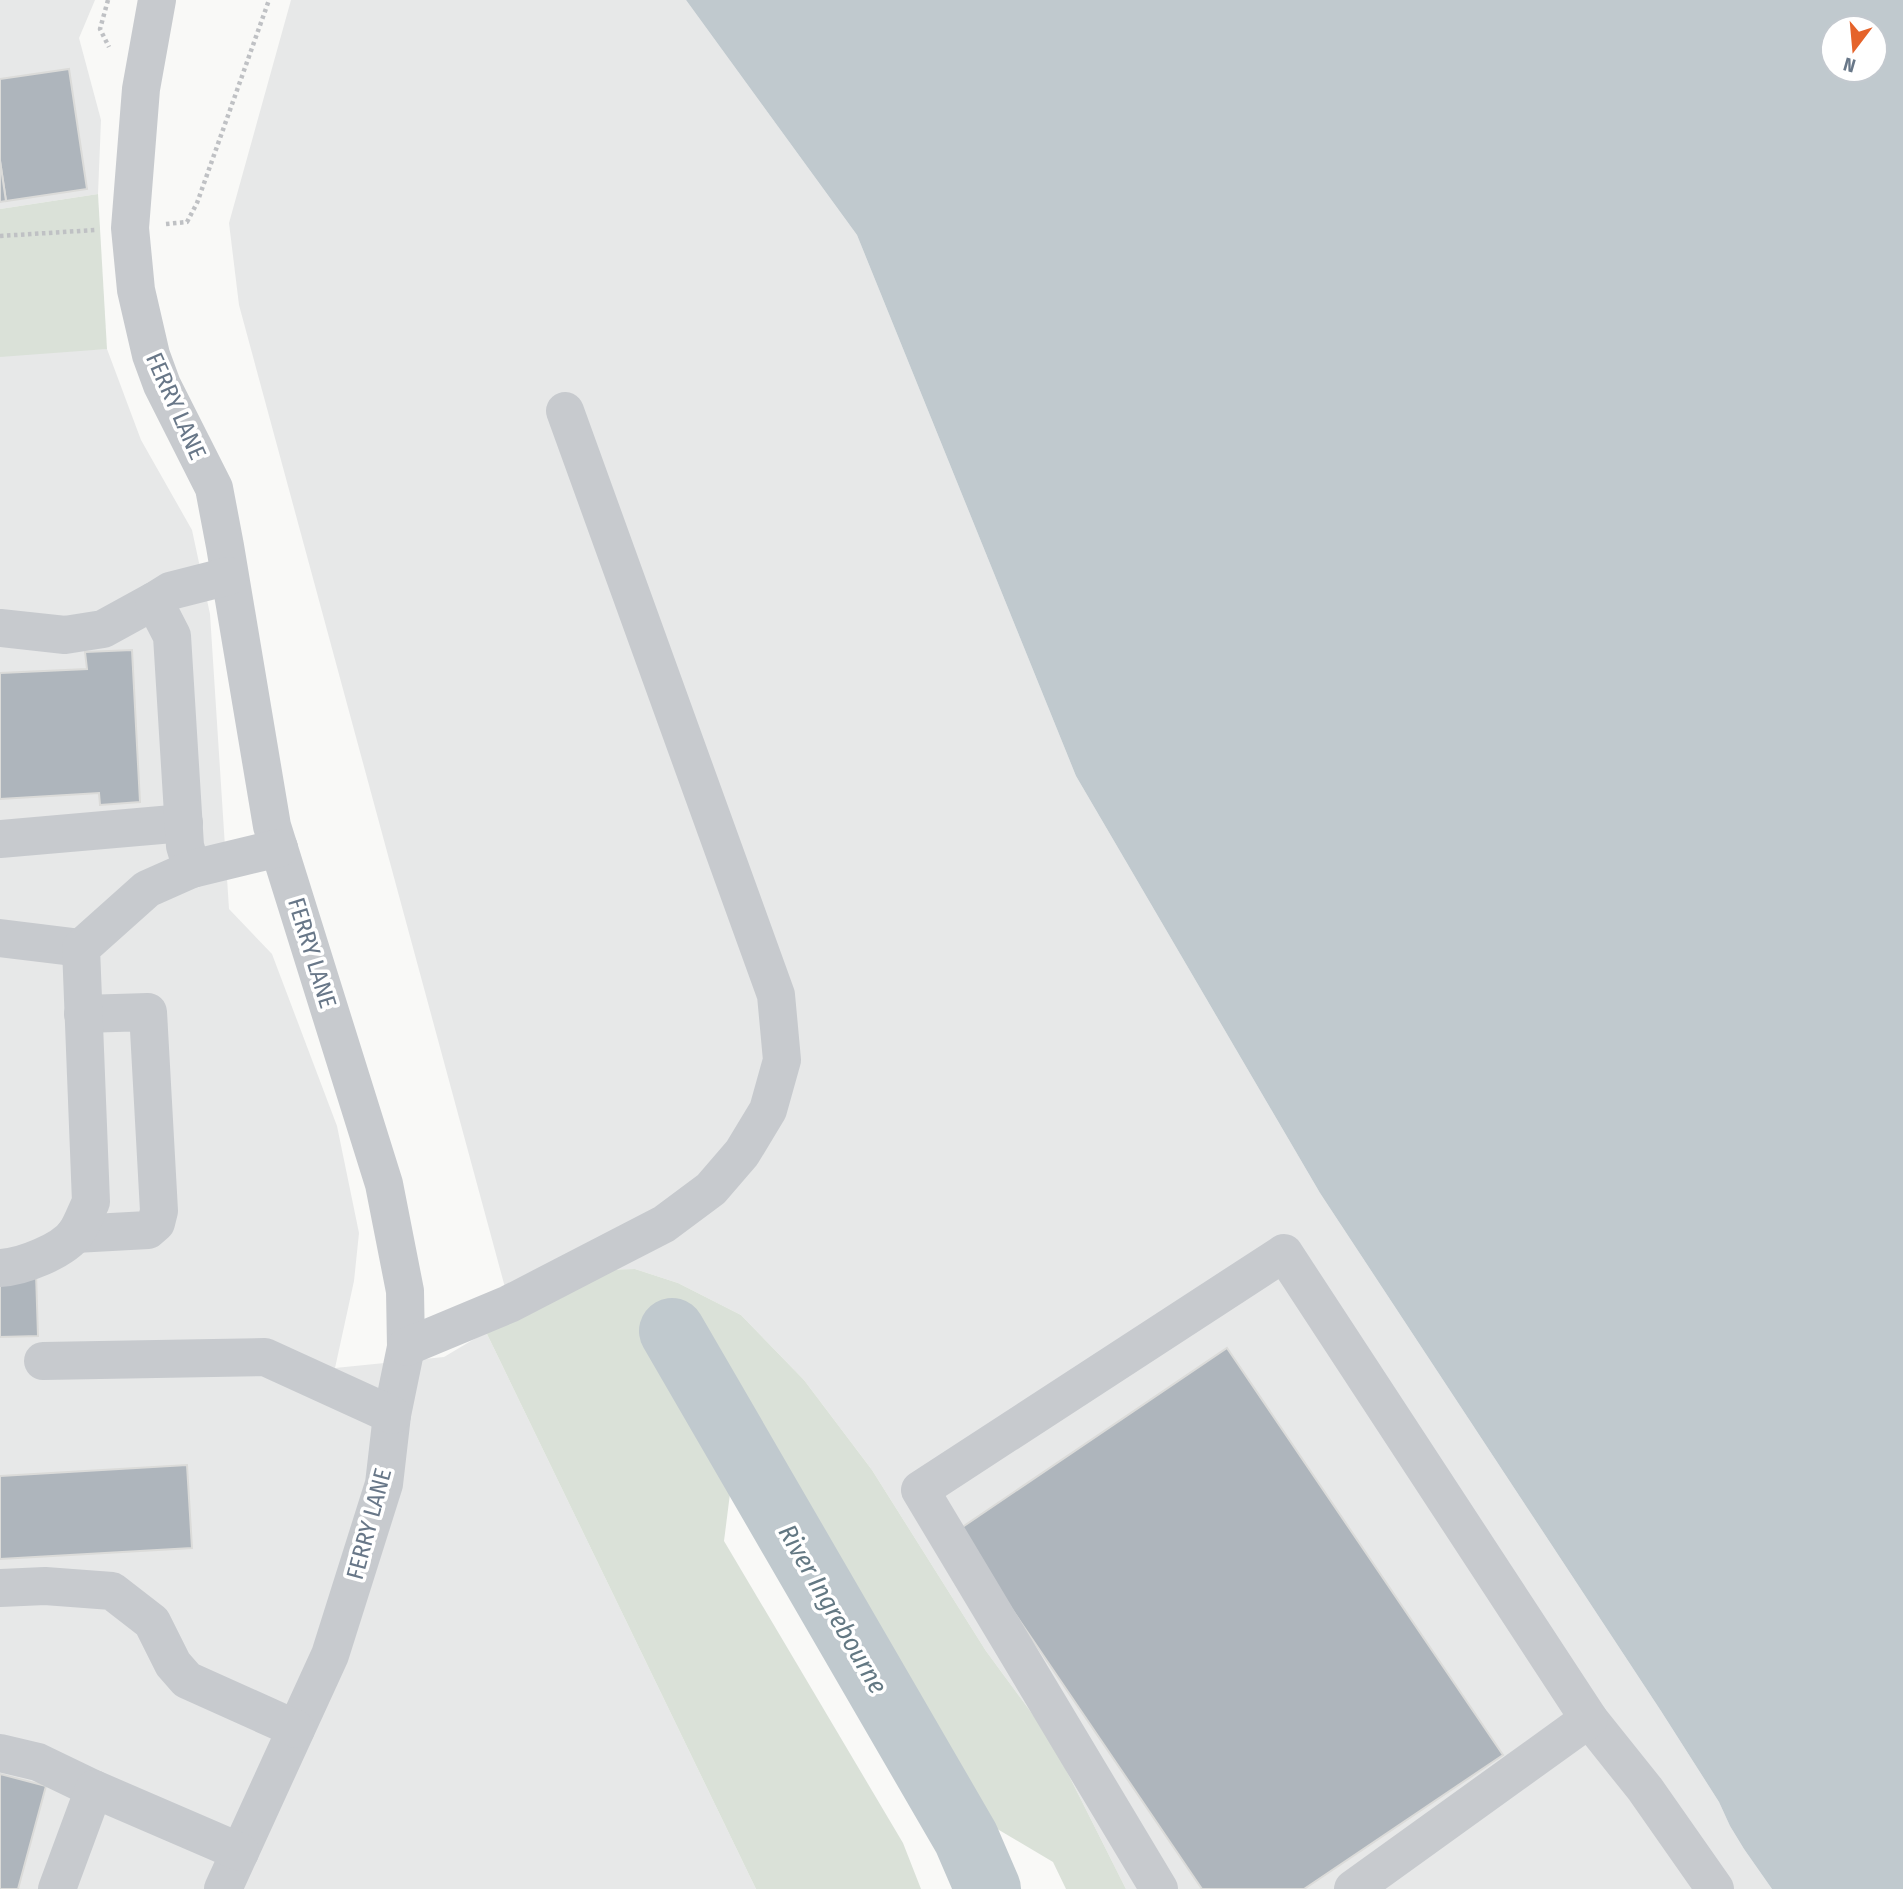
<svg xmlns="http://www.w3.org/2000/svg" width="1903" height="1889" font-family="'Fira Sans Condensed',sans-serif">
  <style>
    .built { fill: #e7e8e8 }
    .green { fill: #dae1d8 }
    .water { fill: #c0c9ce; fill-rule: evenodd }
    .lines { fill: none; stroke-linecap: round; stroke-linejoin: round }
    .river { stroke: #c0c9ce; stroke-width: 66 }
    .building { fill: #aeb5bc; stroke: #dbdbd9; stroke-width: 2 }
    .path { stroke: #bfc1c4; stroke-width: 4.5; stroke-dasharray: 3.5 3.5; stroke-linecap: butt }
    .minor { stroke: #c7cace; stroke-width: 38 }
    .labels { text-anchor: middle; stroke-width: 7; stroke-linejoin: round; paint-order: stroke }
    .street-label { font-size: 24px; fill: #687788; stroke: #fff }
    .water-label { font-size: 26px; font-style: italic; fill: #637883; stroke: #fff }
  </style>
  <rect width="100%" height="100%" fill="#f9f9f7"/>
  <g class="built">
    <polygon points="0,0 95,0 79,38 101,120 98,194 0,209"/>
    <polygon points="291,0 686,0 857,235 1076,776 1320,1193 1661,1711 1719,1802 1730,1826 1744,1849 1772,1889 1126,1889 1050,1738 986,1651 872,1470 804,1380 741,1315 678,1283 635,1269 599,1270 513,1317 239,305 229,223"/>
    <polygon points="107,349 141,440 192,530 210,614 229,909 272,954 337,1126 359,1233 354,1281 335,1368 444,1357 486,1332 756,1889 0,1889 0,352"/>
  </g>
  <g class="green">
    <polygon points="98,194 107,349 0,357 0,209"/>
    <polygon points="635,1269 678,1283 741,1315 804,1380 872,1470 986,1651 1050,1738 1126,1889 1066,1889 1053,1862 977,1817 891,1682 754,1432 713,1366 686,1379 733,1470 724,1541 903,1843 921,1889 756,1889 486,1332 599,1270"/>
  </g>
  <path class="water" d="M686 0H1903V1889H1772L1744 1849 1730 1826 1719 1802 1661 1711 1320 1193 1076 776 857 235ZM1833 28H1875V70H1833Z"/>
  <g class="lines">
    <polyline class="river" points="672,1331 966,1838 988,1889"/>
  </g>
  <g class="building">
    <polygon points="69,69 87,189 6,201 0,161 0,79"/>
    <polygon points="0,161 6,201 0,202"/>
    <polygon points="132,650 140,802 100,805 99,793 0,799 0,673 87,669 85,652"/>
    <polygon points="36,1273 38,1336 0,1337 0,1275"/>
    <polygon points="1227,1348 1503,1755 1304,1889 1202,1889 958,1530"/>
    <polygon points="187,1465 192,1548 0,1559 0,1476"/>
    <polygon points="0,1774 46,1786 18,1889 0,1889"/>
  </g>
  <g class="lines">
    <g class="path">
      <polyline points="108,0 100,29 109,47"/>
      <polyline points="166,224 187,222 197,203 269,0"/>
      <polyline points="0,236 95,230"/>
    </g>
    <g class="minor">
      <polyline points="157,0 141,89 130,228 136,290 151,355 162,385 214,488 225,546 272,826 384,1184 405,1291 406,1347 392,1415 384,1484 330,1655 223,1889"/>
      <polyline points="0,628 65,635 103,629 154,601"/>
      <polyline points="0,839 184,823"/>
      <polyline points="192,869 185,846 172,636 154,601 170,591 229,576"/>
      <polyline points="0,938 81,948"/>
      <polyline points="75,1234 148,1230 156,1223 159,1211 148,1012 83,1014"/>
      <path d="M0 1268C22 1267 63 1251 76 1233 82 1224 86 1212 91 1202L81 948 147 889 192 869 279 848"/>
      <polyline points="406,1347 509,1304 664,1224 711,1189 742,1153 768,1110 782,1060 776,995 565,411"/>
      <polyline points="43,1361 265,1357 392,1415"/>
      <polyline points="0,1588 45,1586 112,1591 152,1622 173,1664 187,1680 296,1729"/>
      <polyline points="1589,1719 1645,1789 1715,1889"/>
      <polyline points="0,1753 38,1762 94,1789"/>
      <polyline points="57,1889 94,1789 240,1852"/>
      <polyline points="1159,1889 920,1490 1284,1253 1589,1719 1353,1889"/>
    </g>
  </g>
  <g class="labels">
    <g class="street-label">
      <text transform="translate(176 406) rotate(66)" y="8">FERRY LANE</text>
      <text transform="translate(312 953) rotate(73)" y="8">FERRY LANE</text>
      <text transform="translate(369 1524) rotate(-75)" y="8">FERRY LANE</text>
    </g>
    <g class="water-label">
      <text transform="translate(833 1609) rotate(60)" y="9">River Ingrebourne</text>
    </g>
  </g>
  <g transform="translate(1854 49) rotate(196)"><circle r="33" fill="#ffffff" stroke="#c3c9cf" stroke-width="2"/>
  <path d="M0-5L12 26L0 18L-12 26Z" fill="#e5632a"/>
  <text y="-10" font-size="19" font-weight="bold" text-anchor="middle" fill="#687788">N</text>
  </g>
</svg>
